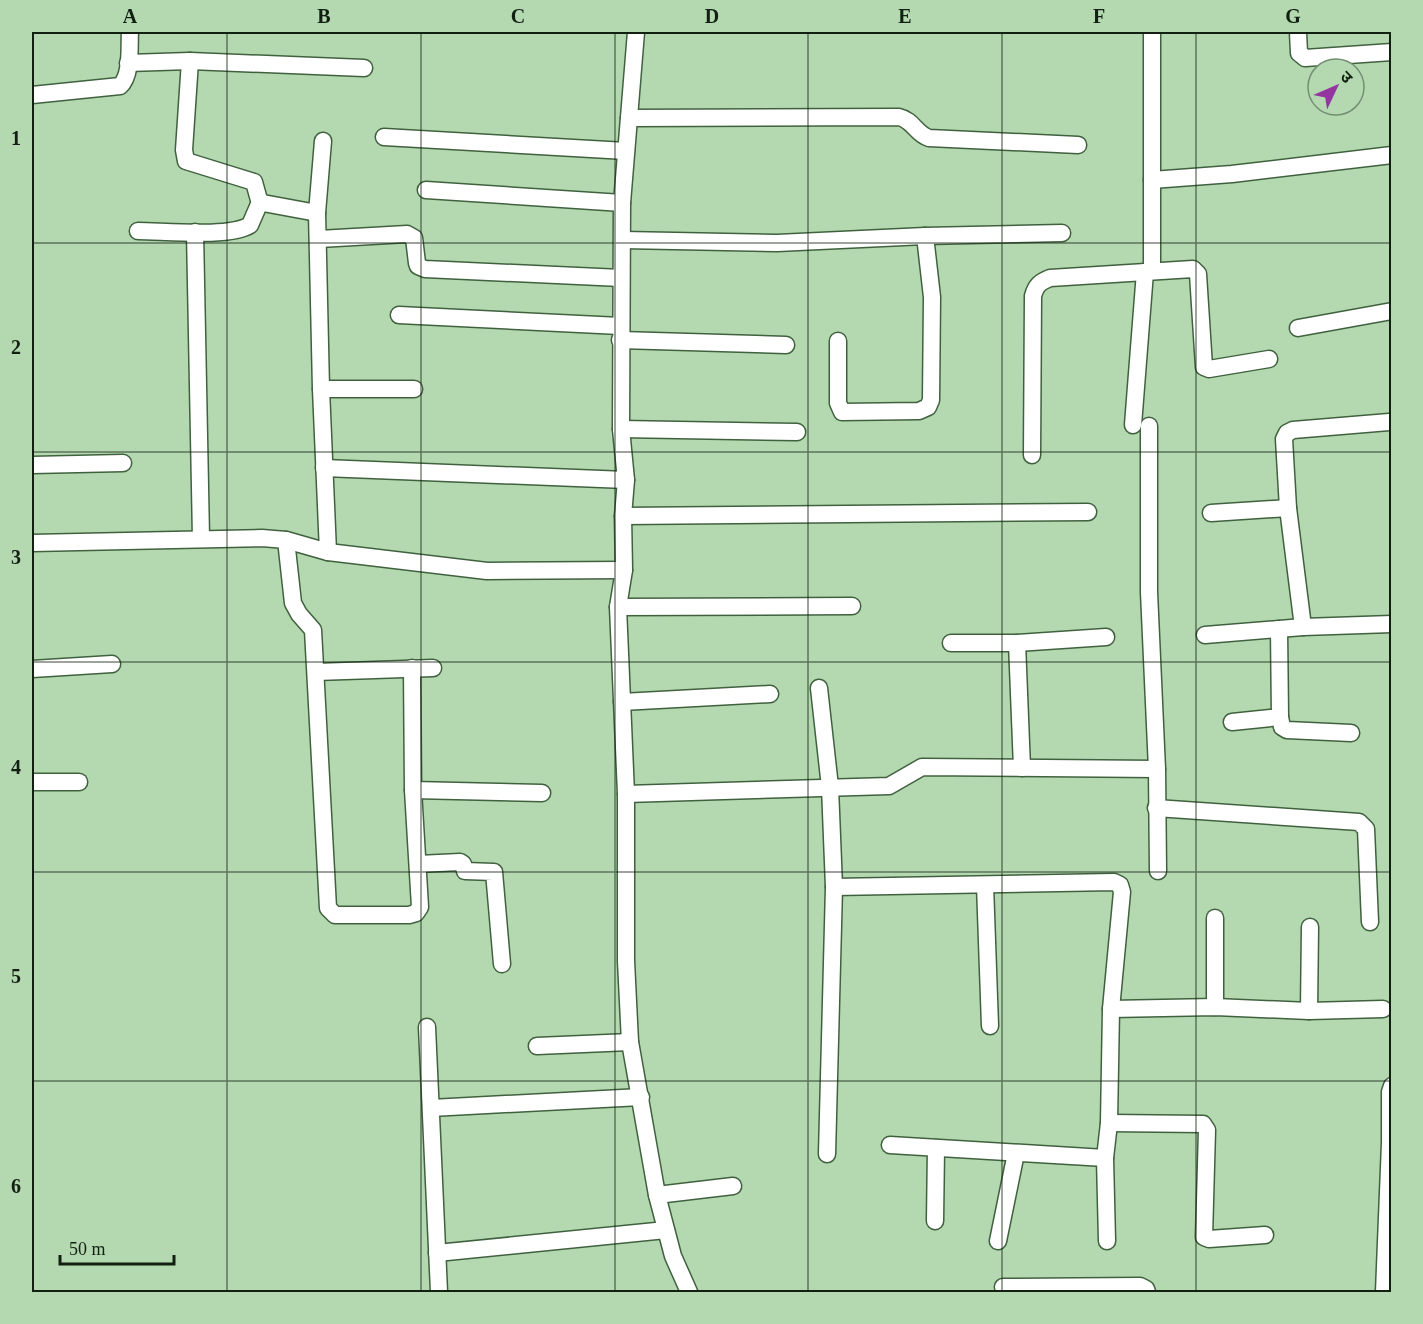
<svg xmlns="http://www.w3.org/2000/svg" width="1423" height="1324" font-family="'Times New Roman','Noto Sans Devanagari',serif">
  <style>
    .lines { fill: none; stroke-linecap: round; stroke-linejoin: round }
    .minor-casing { stroke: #40613e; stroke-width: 19 }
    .minor { stroke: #fff; stroke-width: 16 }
    .grid { fill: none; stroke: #122011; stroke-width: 1.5; stroke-opacity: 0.55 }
    .neatline { fill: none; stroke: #122011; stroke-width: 2 }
    .grid-label { font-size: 20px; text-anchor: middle; font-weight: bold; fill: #122011 }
  </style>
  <rect width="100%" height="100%" fill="#b4d9b1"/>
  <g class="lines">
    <g class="minor-casing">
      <g id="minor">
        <polyline points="636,32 622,203 621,429 626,480 623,516 624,570 618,607 626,794 626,961 630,1042 657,1195 673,1256 689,1292"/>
        <polyline points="1152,32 1152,271"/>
        <polyline points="1298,32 1299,53 1305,58 1392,52"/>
        <polyline points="190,61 184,150 186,161 254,182 259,200 263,203 317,213"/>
        <polyline points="128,63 190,61 364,68"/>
        <path d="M32 95 120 86C132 75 129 47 130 32"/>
        <path d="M629 118 899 117C913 120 916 134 929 138L1078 145"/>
        <polyline points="384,137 626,151"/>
        <polyline points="323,141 317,213 321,389 328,552"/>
        <polyline points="1152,180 1232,174 1392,155"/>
        <polyline points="426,190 622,203"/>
        <path d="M138 231C164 231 230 238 250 225L260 202"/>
        <polyline points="195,232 201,538"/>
        <polyline points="319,239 407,234 414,238 417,263 418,266 425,269 621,278"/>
        <polyline points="623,240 777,243 925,236 1062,233"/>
        <polyline points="399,315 620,326"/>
        <polyline points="1298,328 1392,311"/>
        <polyline points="620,340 786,345"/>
        <polyline points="838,341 838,403 842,412 919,411 928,407 931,400 932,297 925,236"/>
        <polyline points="321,389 414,389"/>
        <polyline points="1133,425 1145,272"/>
        <polyline points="1149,426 1149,592 1157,769 1158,871"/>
        <polyline points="621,429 797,432"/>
        <path d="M1032 455 1033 296C1036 285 1040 282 1050 278L1193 269 1198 274 1204 367 1209 369 1269 359"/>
        <polyline points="32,465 123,463"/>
        <polyline points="324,468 626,480"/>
        <polyline points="1211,513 1288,508"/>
        <polyline points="623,516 1088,512"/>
        <polyline points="286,540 293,603 299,614 313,630 328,908 335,915 409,915 416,913 420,907 413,790 412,668"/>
        <polyline points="32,543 262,538 286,540 328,552 487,571 624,570"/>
        <polyline points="618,607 852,606"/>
        <polyline points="1303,627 1288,508 1284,439 1287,433 1293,430 1389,422"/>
        <polyline points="1205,635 1303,627 1392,624"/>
        <polyline points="951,643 1017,643 1106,637"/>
        <polyline points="1017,643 1022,768"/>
        <polyline points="32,669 112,664"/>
        <polyline points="316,672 433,668"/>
        <polyline points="819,688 830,787 834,887 827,1154"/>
        <polyline points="622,702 770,694"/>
        <polyline points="1280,717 1282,727 1287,730 1351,733"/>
        <polyline points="1232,722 1280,717 1279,629"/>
        <polyline points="32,782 79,782"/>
        <polyline points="413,790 542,793"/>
        <polyline points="626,794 889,786 922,767 1157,769"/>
        <polyline points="1156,808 1359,822 1366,829 1370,922"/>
        <polyline points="418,864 460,862 463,864 465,871 494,872 502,964"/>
        <polyline points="985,885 990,1026"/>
        <polyline points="834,887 1114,882 1120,885 1122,892 1111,1009 1109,1123 1105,1158 1107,1241"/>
        <polyline points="1215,1007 1215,918"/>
        <polyline points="1111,1009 1215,1007 1309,1011 1383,1009"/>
        <polyline points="1309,1011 1310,927"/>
        <polyline points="427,1027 439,1292"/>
        <polyline points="537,1046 630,1042"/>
        <polyline points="431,1108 641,1097"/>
        <polyline points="1109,1123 1203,1124 1207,1130 1204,1237 1209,1239 1265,1235"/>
        <polyline points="890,1145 1105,1158"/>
        <polyline points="657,1195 733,1186"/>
        <polyline points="935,1221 936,1148"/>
        <polyline points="998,1241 1016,1153"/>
        <polyline points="437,1253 666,1230"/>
        <polyline points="1003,1287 1140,1286 1146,1289 1147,1292"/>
        <polyline points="1384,1292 1390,1143 1390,1092 1392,1086"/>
      </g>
    </g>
    <use href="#minor" class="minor"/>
  </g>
  <path class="grid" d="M227 32V1292M421 32V1292M615 32V1292M808 32V1292M1002 32V1292M1196 32V1292M32 243H1392M32 452H1392M32 662H1392M32 872H1392M32 1081H1392"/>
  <rect width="1423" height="1324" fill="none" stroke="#b4d9b1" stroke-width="66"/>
  <g transform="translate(1336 87) rotate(46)"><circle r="28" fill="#b4d9b1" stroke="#738f71" stroke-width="1.5"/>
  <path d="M0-4.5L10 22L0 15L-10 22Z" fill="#9436a0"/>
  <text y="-9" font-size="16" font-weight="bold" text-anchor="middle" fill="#122011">उ</text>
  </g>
  <path d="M60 1255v9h114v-9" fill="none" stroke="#122011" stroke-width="3"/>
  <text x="69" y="1255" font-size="18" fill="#122011" stroke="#b4d9b1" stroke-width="4.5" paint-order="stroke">50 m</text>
  <rect x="33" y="33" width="1357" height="1258" class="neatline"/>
  <g class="grid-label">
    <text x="130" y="23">A</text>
    <text x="324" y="23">B</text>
    <text x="518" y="23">C</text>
    <text x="712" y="23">D</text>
    <text x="905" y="23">E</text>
    <text x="1099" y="23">F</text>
    <text x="1293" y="23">G</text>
    <text x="16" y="145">1</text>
    <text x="16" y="354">2</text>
    <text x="16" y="564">3</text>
    <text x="16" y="774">4</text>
    <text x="16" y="983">5</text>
    <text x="16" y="1193">6</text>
  </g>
</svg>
